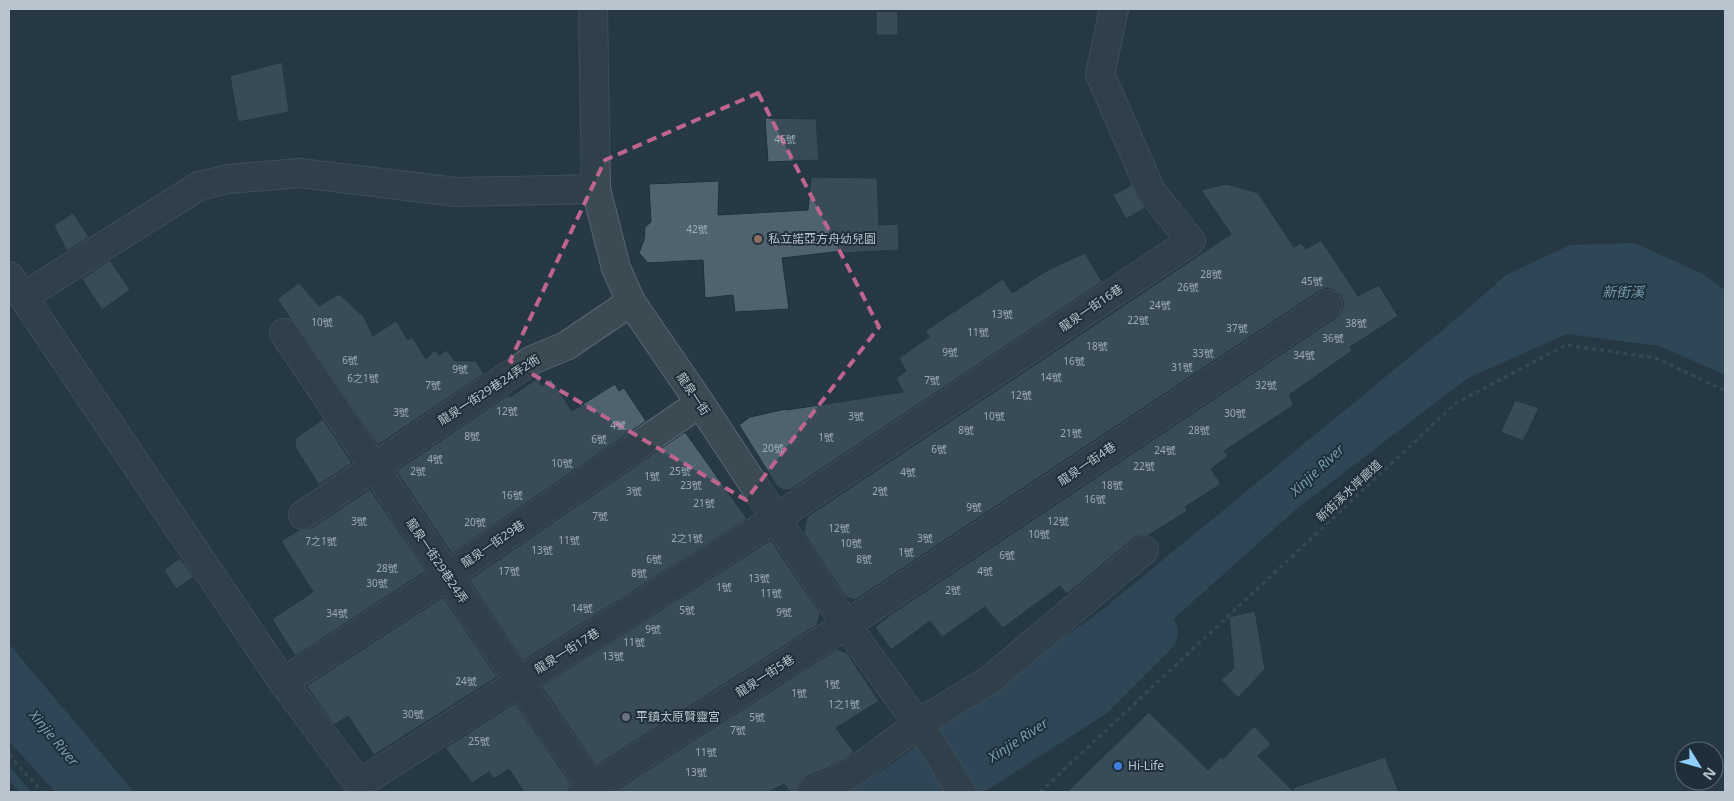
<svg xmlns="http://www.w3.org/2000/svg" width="1734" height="801" font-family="'Noto Sans','Noto Sans TC',sans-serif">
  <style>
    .water { fill: #39586b }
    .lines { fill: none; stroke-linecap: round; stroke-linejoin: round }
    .stream { stroke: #39586b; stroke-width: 9 }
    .river { stroke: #39586b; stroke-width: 51 }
    .building { fill: #4f636f; stroke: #21313b }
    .minor-casing { stroke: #596771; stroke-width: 30 }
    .path { stroke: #47615f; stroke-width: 3; stroke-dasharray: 4 4; stroke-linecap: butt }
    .minor { stroke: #3b4a53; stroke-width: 28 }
    .marked { fill: none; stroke: #be658e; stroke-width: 4; stroke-dasharray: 10 6; stroke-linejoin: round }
    .education-dot { fill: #8d6e63; stroke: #1f2f39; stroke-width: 2 }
    .worship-dot { fill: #6b7280; stroke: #1f2f39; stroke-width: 2 }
    .shop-dot { fill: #3f7fe0; stroke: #1f2f39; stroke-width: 2 }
    .labels { text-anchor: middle; stroke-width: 4; stroke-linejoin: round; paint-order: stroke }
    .number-label { font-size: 10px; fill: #9eacb6 }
    .poi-label { font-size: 12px; fill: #b8c4cd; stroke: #1f2f39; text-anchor: start }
    .street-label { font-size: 12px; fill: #b8c4cd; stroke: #1f2f39 }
    .water-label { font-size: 14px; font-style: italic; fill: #779bb1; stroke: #1f2f39 }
  </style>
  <rect width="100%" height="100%" fill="#263944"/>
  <g class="water">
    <polygon points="1634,243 1703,274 1725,290 1725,375 1660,346 1567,334 1468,378 1300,506 979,792 845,792 879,773 1102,610 1462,314 1506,275 1570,245"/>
    <polygon points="9,644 134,792 55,792 9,741"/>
  </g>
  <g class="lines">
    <polyline class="stream" points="9,773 25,792"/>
    <polyline class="river" points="937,792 1091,693 1152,632"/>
  </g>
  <g class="building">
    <polygon points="876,11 898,12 898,35 876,35"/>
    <polygon points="282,62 289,112 238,122 230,76"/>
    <polygon points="765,118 816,119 819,160 768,162"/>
    <polygon points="811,177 877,178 879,225 898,224 899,250 843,253 843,251 782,258 789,309 735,312 733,295 705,298 703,260 648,263 639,253 644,240 645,227 651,222 649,184 719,181 718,215 808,210"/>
    <polygon points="1227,184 1258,193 1294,247 1301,243 1306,249 1321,240 1358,296 1379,285 1398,316 1350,347 1352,351 1289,395 1294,405 1224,451 1228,456 1211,469 1221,484 1185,507 1187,511 1149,535 1141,535 1134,538 1067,594 1060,586 1003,628 985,607 942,637 930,621 891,650 875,627 893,613 1337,317 1342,311 1344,303 1341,295 1334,290 1327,288 1319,291 855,600 846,597 804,533 807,517 1231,234 1201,190"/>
    <polygon points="1132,185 1145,208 1126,219 1113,195"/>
    <polygon points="73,213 89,237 67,251 54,225"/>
    <polygon points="1085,253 1102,282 790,490 783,490 777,486 739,425 750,417 786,409 787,410 903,392 896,378 906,371 899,358 929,337 925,331 1003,279 1012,293 1048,270"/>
    <polygon points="110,260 130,290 102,310 82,279"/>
    <polygon points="299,283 319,306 339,294 364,317 373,336 396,321 408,340 412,337 426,359 435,350 439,355 447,350 455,361 476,361 484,374 378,445 277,299"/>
    <polygon points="538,378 542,386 551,379 572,411 615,384 619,391 624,388 646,421 452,554 396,471 508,395 510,397"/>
    <polygon points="1515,400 1539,408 1523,441 1501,432"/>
    <polygon points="323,419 352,463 319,485 295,447 296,438"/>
    <polygon points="685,432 747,519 523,661 469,580"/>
    <polygon points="370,489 426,571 295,656 272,619 313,592 281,541 299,530 312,528"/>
    <polygon points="771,540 820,613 817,625 596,766 541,686"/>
    <polygon points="180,558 194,577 176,589 164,570"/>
    <polygon points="443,597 497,677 374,755 348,716 334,725 306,686"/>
    <polygon points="1255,611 1265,669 1238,698 1221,680 1234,668 1229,617"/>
    <polygon points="837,649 847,653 879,701 836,728 854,752 844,760 805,778 799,784 797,792 790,792 784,784 769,792 613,792"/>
    <polygon points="515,703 571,784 568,792 524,792 509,769 494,779 489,772 472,783 445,748"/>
    <polygon points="1149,712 1208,770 1221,756 1223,759 1254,726 1271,744 1258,756 1294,792 1067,792"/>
    <polygon points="1385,757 1399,792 1294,792 1293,788"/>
  </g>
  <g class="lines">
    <g class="minor-casing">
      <g id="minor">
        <polyline points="593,9 596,189 616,268 631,302 700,403 846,625 924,732 962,792"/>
        <polyline points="9,276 283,682 359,784 775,519 1191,241 1151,191 1100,74 1114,9"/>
        <polyline points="23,297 199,186 228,179 300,173 456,192 596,189"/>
        <polyline points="284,333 519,682 592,787"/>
        <polyline points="303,515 532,360 566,346 631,302"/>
        <polyline points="283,682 447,576 700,403"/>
        <polyline points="584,792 846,625 1328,304"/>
        <polyline points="812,792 852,773 918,724 991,679 1144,550"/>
      </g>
    </g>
    <g class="path">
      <polyline points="9,755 42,792"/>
      <polyline points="1040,792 1456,403 1566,345 1656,358 1725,391"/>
    </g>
    <use href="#minor" class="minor"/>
  </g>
  <path d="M0 0H1734V801H0ZM758 93 879 327 746 500 510 361 605 160Z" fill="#263944" fill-opacity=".55" fill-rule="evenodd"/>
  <path class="marked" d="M758 93 879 327 746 500 510 361 605 160Z"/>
  <circle class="education-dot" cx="758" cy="239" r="5"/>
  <circle class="worship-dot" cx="626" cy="717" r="5"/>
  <circle class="shop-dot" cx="1118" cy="766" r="5"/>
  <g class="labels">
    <g class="number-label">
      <text x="785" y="143">46號</text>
      <text x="697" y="233">42號</text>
      <text x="1211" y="278">28號</text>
      <text x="1312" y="285">45號</text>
      <text x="1188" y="291">26號</text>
      <text x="1160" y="309">24號</text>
      <text x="1002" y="318">13號</text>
      <text x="1138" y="324">22號</text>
      <text x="322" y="326">10號</text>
      <text x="1356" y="327">38號</text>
      <text x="1237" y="332">37號</text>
      <text x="978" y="336">11號</text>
      <text x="1333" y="342">36號</text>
      <text x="1097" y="350">18號</text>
      <text x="950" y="356">9號</text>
      <text x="1203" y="357">33號</text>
      <text x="1304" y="359">34號</text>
      <text x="350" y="364">6號</text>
      <text x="1074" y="365">16號</text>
      <text x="1182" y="371">31號</text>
      <text x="460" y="373">9號</text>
      <text x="1051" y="381">14號</text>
      <text x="363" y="382">6之1號</text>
      <text x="932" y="384">7號</text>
      <text x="433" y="389">7號</text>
      <text x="1266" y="389">32號</text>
      <text x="1021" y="399">12號</text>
      <text x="507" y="415">12號</text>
      <text x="401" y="416">3號</text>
      <text x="1235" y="417">30號</text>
      <text x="856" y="420">3號</text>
      <text x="994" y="420">10號</text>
      <text x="618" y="429">4號</text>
      <text x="966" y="434">8號</text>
      <text x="1199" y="434">28號</text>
      <text x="1071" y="437">21號</text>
      <text x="472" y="440">8號</text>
      <text x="826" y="441">1號</text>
      <text x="599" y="443">6號</text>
      <text x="773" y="452">20號</text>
      <text x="939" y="453">6號</text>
      <text x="1165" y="454">24號</text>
      <text x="435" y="463">4號</text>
      <text x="562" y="467">10號</text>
      <text x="1144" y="470">22號</text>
      <text x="418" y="475">2號</text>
      <text x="680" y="475">25號</text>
      <text x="908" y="476">4號</text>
      <text x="652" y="480">1號</text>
      <text x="691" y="489">23號</text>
      <text x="1112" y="489">18號</text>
      <text x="634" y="495">3號</text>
      <text x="880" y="495">2號</text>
      <text x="512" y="499">16號</text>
      <text x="1095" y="503">16號</text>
      <text x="704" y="507">21號</text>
      <text x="974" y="511">9號</text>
      <text x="600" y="520">7號</text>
      <text x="359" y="525">3號</text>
      <text x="1058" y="525">12號</text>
      <text x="475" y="526">20號</text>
      <text x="839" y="532">12號</text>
      <text x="1039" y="538">10號</text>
      <text x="687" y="542">2之1號</text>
      <text x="925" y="542">3號</text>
      <text x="569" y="544">11號</text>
      <text x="321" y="545">7之1號</text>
      <text x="851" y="547">10號</text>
      <text x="542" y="554">13號</text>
      <text x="906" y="556">1號</text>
      <text x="1007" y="559">6號</text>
      <text x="654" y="563">6號</text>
      <text x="864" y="563">8號</text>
      <text x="387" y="572">28號</text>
      <text x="509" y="575">17號</text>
      <text x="985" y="575">4號</text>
      <text x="639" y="577">8號</text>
      <text x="759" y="582">13號</text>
      <text x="377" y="587">30號</text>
      <text x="724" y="591">1號</text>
      <text x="953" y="594">2號</text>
      <text x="771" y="597">11號</text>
      <text x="582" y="612">14號</text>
      <text x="687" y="614">5號</text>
      <text x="784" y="616">9號</text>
      <text x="337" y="617">34號</text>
      <text x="653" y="633">9號</text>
      <text x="634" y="646">11號</text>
      <text x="613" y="660">13號</text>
      <text x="466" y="685">24號</text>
      <text x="832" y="688">1號</text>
      <text x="799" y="697">1號</text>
      <text x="844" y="708">1之1號</text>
      <text x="413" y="718">30號</text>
      <text x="757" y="721">5號</text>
      <text x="738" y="734">7號</text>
      <text x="479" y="745">25號</text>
      <text x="706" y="756">11號</text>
      <text x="696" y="776">13號</text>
    </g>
    <g class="poi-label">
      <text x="768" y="243">私立諾亞方舟幼兒園</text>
      <text x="636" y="721">平鎮太原賢靈宮</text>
      <text x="1128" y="770">Hi-Life</text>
    </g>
    <g class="street-label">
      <text transform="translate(1091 308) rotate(-34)" y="4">龍泉一街16巷</text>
      <text transform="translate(489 390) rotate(-33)" y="4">龍泉一街29巷24弄2衖</text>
      <text transform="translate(693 394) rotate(56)" y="4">龍泉一街</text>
      <text transform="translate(1087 464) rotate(-34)" y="4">龍泉一街4巷</text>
      <text transform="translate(1349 491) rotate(-43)" y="4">新街溪水岸廊道</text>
      <text transform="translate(493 544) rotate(-34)" y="4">龍泉一街29巷</text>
      <text transform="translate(437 561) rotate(56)" y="4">龍泉一街29巷24弄</text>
      <text transform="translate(567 651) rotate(-32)" y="4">龍泉一街17巷</text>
      <text transform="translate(765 676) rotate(-33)" y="4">龍泉一街5巷</text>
    </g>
    <g class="water-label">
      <text x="1623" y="297">新街溪</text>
      <text transform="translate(1317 470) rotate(-43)" y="5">Xinjie River</text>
      <text transform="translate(54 738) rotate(50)" y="5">Xinjie River</text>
      <text transform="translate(1018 740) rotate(-33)" y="5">Xinjie River</text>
    </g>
  </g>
  <rect width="1734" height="801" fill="none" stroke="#b8c4cd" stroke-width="20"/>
  <g transform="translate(1699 766) rotate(127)"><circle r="24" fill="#1f2f39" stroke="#5c6b74"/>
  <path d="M0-4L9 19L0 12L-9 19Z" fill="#8fcdfc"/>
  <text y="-8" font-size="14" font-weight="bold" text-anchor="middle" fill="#b8c4cd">N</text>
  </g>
</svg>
